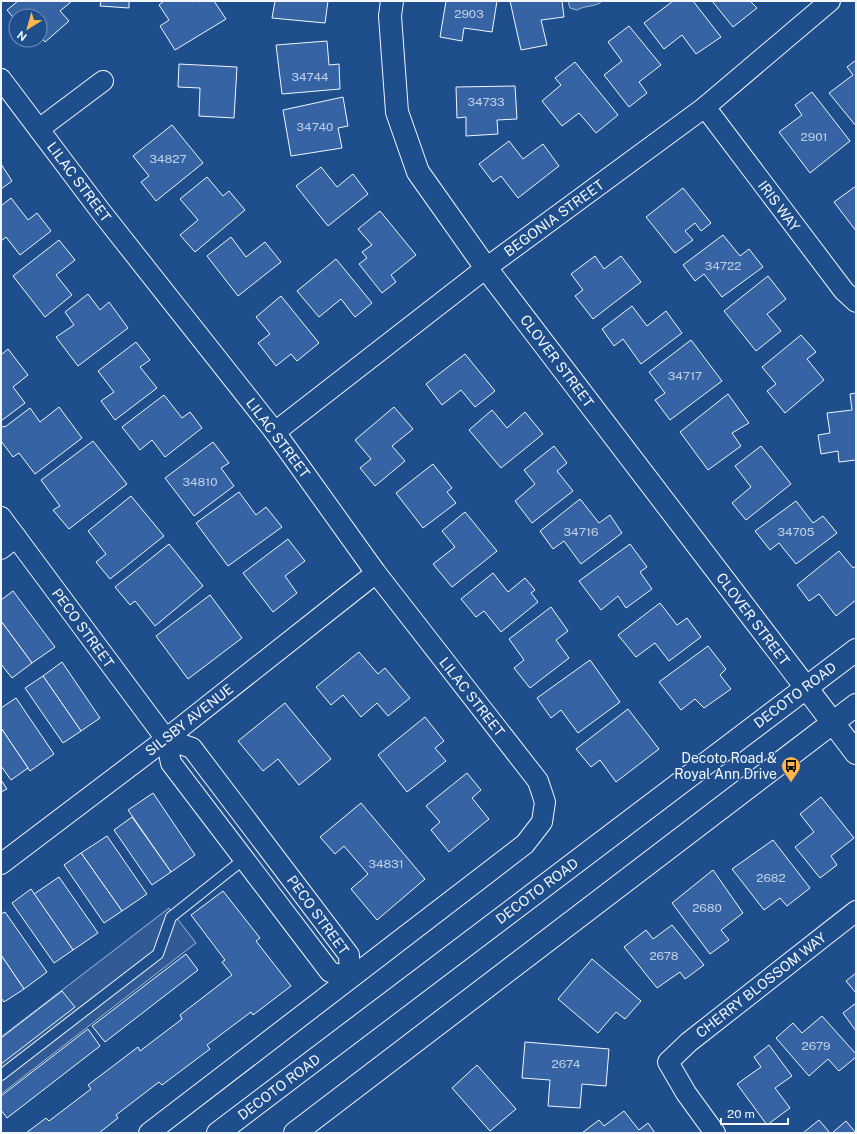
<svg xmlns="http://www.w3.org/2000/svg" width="857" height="1134" font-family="'Public Sans',sans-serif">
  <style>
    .parking { fill: #305b95; stroke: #a8bbd7 }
    .water { fill: #3b69a3; stroke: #a8bbd7 }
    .building { fill: #3563a3; stroke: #f2f6ff }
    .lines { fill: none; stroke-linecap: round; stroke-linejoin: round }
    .lane-casing { stroke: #f2f6ff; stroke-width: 12 }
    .street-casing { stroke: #f2f6ff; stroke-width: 22 }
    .secondary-casing { stroke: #f2f6ff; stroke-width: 24 }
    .primary-casing { stroke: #f2f6ff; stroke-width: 24 }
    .lane { stroke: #1f4e8c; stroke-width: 10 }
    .street { stroke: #1f4e8c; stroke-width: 20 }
    .secondary { stroke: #1f4e8c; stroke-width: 22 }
    .primary { stroke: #1f4e8c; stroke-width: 22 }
    .labels { text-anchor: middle; stroke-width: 3; stroke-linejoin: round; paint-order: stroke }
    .number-label { font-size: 12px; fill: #c3d1e8 }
    .street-label { font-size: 14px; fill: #f2f6ff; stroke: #1f4e8c }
    .poi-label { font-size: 14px; fill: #f2f6ff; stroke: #1f4e8c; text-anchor: end }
  </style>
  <rect width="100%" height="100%" fill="#1f4e8c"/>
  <polygon class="parking" points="169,908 196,943 1,1094 1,1037"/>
  <path class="water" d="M568 1H602C597 7 585 5 577 10L570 8Z"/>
  <g class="building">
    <polygon points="18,1 72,1 60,11 69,21 45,42 40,37 40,16 16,16 16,21 7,10"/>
    <polygon points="101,1 129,1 129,8 100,6"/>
    <polygon points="164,1 191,1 192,2 194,1 214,1 226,19 175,50 160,26 169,20 159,5"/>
    <polygon points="275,1 328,1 325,23 272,18"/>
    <polygon points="446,1 497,1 492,32 464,28 462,41 440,37"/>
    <polygon points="510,1 562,1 564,17 541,20 547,45 521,50"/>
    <polygon points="673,1 693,1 721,37 696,54 682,35 664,49 644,23"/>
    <polygon points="712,1 750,1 757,8 733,27"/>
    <polygon points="629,26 661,65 639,82 647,93 629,107 604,75 622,61 608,42"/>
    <polygon points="327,41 329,65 339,64 340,89 282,94 276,45"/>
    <polygon points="856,60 856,126 829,93 853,75 847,67"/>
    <polygon points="575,62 618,115 596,133 579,113 562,126 542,101 561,85 555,78"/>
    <polygon points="179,64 237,67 234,118 199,116 200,88 178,87"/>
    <polygon points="515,86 517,119 497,120 498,134 466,136 466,117 457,118 456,87"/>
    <polygon points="812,92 850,141 810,173 779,132 802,115 795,105"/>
    <polygon points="343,97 348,126 338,128 342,148 291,156 283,110"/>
    <polygon points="172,125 203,163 156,201 141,182 149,176 133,156"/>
    <polygon points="509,141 523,159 543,144 559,166 518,198 501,176 493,182 479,164"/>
    <polygon points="1,164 12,181 1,189"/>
    <polygon points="321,167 337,187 353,174 368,194 328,226 296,186"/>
    <polygon points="207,177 223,196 229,191 245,210 195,252 180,235 198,220 180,199"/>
    <polygon points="856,186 856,231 834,202"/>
    <polygon points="683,188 711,223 701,231 695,223 685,231 693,240 675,253 646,217"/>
    <polygon points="11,198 28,220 37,213 51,231 20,255 6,237 1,241 1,206"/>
    <polygon points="380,211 416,255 391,275 396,282 382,293 359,264 367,258 362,252 372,245 358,229"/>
    <polygon points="723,235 740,256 749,249 763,267 722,297 704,274 695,281 683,265"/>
    <polygon points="231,237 246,257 265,242 281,262 238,296 207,256"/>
    <polygon points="59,240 75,260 56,275 72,295 45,317 13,276"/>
    <polygon points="595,256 604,269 621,256 641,282 593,319 575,296 583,290 571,274"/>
    <polygon points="336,259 372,303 355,317 341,299 319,317 297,291"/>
    <polygon points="768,276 786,299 767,314 781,331 756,351 724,311"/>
    <polygon points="88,294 100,310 109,302 128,328 78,366 56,337 74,325 65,312"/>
    <polygon points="281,296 319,343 297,361 291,354 276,366 258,343 270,334 256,317"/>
    <polygon points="632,306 647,326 666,311 682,333 641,364 623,339 614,346 602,329"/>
    <polygon points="801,335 816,352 807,359 824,380 785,413 767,391 776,384 762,367"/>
    <polygon points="691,340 722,381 670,420 655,400 665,393 649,372"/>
    <polygon points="136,342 150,360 140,367 157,388 115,420 101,401 114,392 98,371"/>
    <polygon points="8,349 28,375 13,387 25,403 1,421 1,355"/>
    <polygon points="465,354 495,391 475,407 461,390 442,405 426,384"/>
    <polygon points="856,393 856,460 839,462 838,451 821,454 818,435 830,433 827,413 852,410 850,394"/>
    <polygon points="728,394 749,423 732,433 741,446 708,470 680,432"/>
    <polygon points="164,395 182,418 190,412 202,428 165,457 152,440 140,450 122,427"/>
    <polygon points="59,407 82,438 35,474 19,453 13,457 1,441 1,428 4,426 5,427 30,408 40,422"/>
    <polygon points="394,407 413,429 392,446 405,461 375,486 360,468 371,459 355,440"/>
    <polygon points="492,410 507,428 525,412 543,434 501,468 469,430"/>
    <polygon points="93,441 127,484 69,529 53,510 60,506 41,480"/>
    <polygon points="213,442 229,463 221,468 234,486 194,516 165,478"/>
    <polygon points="554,446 567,463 557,471 573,491 532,523 515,501 535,484 524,470"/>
    <polygon points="761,446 791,484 746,520 732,503 751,487 735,466"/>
    <polygon points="433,464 452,488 447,492 456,503 423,528 396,493"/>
    <polygon points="239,492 256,515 266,507 282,527 228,566 196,523"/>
    <polygon points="131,496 164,536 110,579 96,562 106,554 88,531"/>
    <polygon points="580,499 599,523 610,515 622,533 581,564 564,541 553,549 540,531"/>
    <polygon points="796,501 813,523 823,516 837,533 796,564 779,543 770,550 755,531"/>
    <polygon points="465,512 497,551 452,587 433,564 455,547 442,531"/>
    <polygon points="288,539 305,561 285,576 297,593 273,612 243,573"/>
    <polygon points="169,544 203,586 155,626 135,601 130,605 115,587"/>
    <polygon points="630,544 647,567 640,572 652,589 626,608 618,596 601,610 579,581"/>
    <polygon points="839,551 853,568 856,566 856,600 836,616 819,594 809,601 797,585"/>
    <polygon points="493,573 508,592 525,578 535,590 531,593 538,602 501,632 484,611 476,617 461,599"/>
    <polygon points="13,591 55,647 32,663 1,621 1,600"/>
    <polygon points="210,595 242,638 188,679 156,636"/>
    <polygon points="660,603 677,625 687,618 701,637 669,661 655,643 636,657 618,635"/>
    <polygon points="551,607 568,631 556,640 569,658 530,688 514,668 524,660 509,639"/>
    <polygon points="1,621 32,663 12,678 1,664"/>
    <polygon points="708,646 726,669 720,675 731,689 704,708 695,699 681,710 659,682"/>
    <polygon points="359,652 378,674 385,668 410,698 388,716 377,703 361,717 343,695 331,705 316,687"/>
    <polygon points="590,660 620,702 578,733 561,710 551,718 537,698"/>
    <polygon points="62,662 100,718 81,731 43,676"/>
    <polygon points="43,676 81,731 63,743 25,688"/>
    <polygon points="16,698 54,754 30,771 1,728 1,708"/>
    <polygon points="285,703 331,759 299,785 278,759 263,771 238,741"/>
    <polygon points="628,709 659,749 616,782 600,760 591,767 576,749"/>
    <polygon points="425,717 444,741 435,748 446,761 407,792 378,755"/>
    <polygon points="1,728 28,768 11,780 1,766"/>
    <polygon points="467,773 481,790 472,798 489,819 449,852 431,830 440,822 426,806"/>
    <polygon points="1,780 7,789 1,792"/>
    <polygon points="153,793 195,855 171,872 128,810"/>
    <polygon points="821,797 854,838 831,856 837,865 820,878 795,847 814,832 800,814"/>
    <polygon points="361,803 425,879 377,920 351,889 368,874 344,846 335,854 320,837"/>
    <polygon points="132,817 171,872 152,885 114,830"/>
    <polygon points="107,836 147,894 122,911 81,853"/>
    <polygon points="773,840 810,888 787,906 780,898 764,910 732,869"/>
    <polygon points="81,853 122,911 104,923 64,865"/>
    <polygon points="713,870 743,913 721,930 729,940 710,954 672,903"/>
    <polygon points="59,877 98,933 73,950 34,894"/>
    <polygon points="31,889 73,950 54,963 12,903"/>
    <polygon points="223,891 260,938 256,941 291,986 253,1015 251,1012 207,1045 210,1049 162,1085 159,1082 116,1115 118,1118 99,1133 26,1133 46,1118 49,1121 91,1089 88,1085 138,1047 140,1051 182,1019 180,1015 232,975 222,962 225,960 191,915"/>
    <polygon points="5,912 47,972 24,989 1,955 1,914"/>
    <polygon points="672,925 704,965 685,979 680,972 657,988 624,947 646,930 653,939"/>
    <polygon points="186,954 198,970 105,1042 92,1026"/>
    <polygon points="1,955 24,989 4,1002 1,998"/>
    <polygon points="592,959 641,1001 625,1019 616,1012 598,1033 558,999"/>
    <polygon points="856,973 856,993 846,981"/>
    <polygon points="62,991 75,1007 1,1064 1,1038"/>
    <polygon points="856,1003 856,1031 843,1013"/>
    <polygon points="822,1016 856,1054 856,1057 839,1071 828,1059 809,1076 776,1038 793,1023 802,1033"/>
    <polygon points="88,1029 100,1046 7,1118 1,1110 1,1096"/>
    <polygon points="525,1042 609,1049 606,1086 582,1084 580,1108 548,1106 550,1080 522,1078"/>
    <polygon points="769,1045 792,1076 775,1088 790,1108 767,1125 737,1084 761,1067 754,1057"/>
    <polygon points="477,1065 516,1109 490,1131 452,1088"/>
    <polygon points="624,1111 639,1130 648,1123 655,1133 582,1133 599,1120 604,1126"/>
    <polygon points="819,1120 830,1133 803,1133"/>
    <polygon points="846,1121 856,1133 832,1133"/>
  </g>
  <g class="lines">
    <g class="lane-casing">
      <polyline id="lane" points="1,1075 158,954 171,917 244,859"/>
    </g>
    <g class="street-casing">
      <g id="street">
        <polyline points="1,79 102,213 275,432 376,573 538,781 545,802 542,822 525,844 149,1133"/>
        <polyline points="705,107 844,291 856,302"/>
        <polyline points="39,129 103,81"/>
        <polyline points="275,432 486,268 705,107 830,1"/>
        <polyline points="1,517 166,739 171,763 330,972 350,978 349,955 192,748 166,739"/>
        <polyline points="1,549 16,537"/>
        <polyline points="1,864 166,739 376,573"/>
        <polyline points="715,1133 686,1093 668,1062 689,1042 856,911"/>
      </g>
    </g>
    <g class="secondary-casing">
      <polyline id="secondary" points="392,1 390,16 397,112 418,172 486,268 856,753"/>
    </g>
    <g class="primary-casing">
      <g id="primary">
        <polyline points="218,1133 856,650"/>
        <polyline points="295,1133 856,705"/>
      </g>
    </g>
    <use href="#lane" class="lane"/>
    <use href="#street" class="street"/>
    <use href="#secondary" class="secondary"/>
    <use href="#primary" class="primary"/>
  </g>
  <defs>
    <g id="bus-pin" transform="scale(1)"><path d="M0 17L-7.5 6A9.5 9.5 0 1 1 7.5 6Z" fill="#ffb74d" stroke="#1f4e8c"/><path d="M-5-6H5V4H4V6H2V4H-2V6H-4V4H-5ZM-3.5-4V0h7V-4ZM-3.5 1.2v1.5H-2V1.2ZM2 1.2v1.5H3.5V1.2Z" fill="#111"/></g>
  </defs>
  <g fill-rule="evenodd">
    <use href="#bus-pin" x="791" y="766"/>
  </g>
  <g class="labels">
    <g class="number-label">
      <text x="469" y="18">2903</text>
      <text x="310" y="81">34744</text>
      <text x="486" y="106">34733</text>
      <text x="315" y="131">34740</text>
      <text x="814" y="141">2901</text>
      <text x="168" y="163">34827</text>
      <text x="723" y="270">34722</text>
      <text x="685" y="380">34717</text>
      <text x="200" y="486">34810</text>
      <text x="581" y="536">34716</text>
      <text x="796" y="536">34705</text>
      <text x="386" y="868">34831</text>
      <text x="771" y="882">2682</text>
      <text x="707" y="912">2680</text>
      <text x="664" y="960">2678</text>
      <text x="816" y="1050">2679</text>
      <text x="566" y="1068">2674</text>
    </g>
    <g class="street-label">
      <text transform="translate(79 182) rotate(53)" y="5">LILAC STREET</text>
      <text transform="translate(779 206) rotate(53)" y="5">IRIS WAY</text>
      <text transform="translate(554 218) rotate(-36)" y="5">BEGONIA STREET</text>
      <text transform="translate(557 361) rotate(53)" y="5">CLOVER STREET</text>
      <text transform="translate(278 438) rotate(53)" y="5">LILAC STREET</text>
      <text transform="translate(753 619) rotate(53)" y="5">CLOVER STREET</text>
      <text transform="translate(83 628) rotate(54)" y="5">PECO STREET</text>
      <text transform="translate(795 695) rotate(-37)" y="5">DECOTO ROAD</text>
      <text transform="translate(472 697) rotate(52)" y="5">LILAC STREET</text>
      <text transform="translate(189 720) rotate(-38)" y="5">SILSBY AVENUE</text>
      <text transform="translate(537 891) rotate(-37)" y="5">DECOTO ROAD</text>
      <text transform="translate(318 915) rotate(54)" y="5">PECO STREET</text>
      <text transform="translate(761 985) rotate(-38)" y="5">CHERRY BLOSSOM WAY</text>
      <text transform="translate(279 1087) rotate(-37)" y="5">DECOTO ROAD</text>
    </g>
    <g class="poi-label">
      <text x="777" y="763">Decoto Road &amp;<tspan x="777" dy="16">Royal Ann Drive</tspan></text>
    </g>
  </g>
  <rect width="857" height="1134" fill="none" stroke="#f2f6ff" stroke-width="4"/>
  <g transform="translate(28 28) rotate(217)"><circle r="19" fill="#1f4e8c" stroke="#7391ba"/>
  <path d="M0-3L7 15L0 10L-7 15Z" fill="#ffb74d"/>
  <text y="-6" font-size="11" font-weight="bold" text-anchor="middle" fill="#f2f6ff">N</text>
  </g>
  <path d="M721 1118v6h67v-6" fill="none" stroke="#f2f6ff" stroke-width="2"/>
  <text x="727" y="1118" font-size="12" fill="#f2f6ff" stroke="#1f4e8c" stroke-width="3" paint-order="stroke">20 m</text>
</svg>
